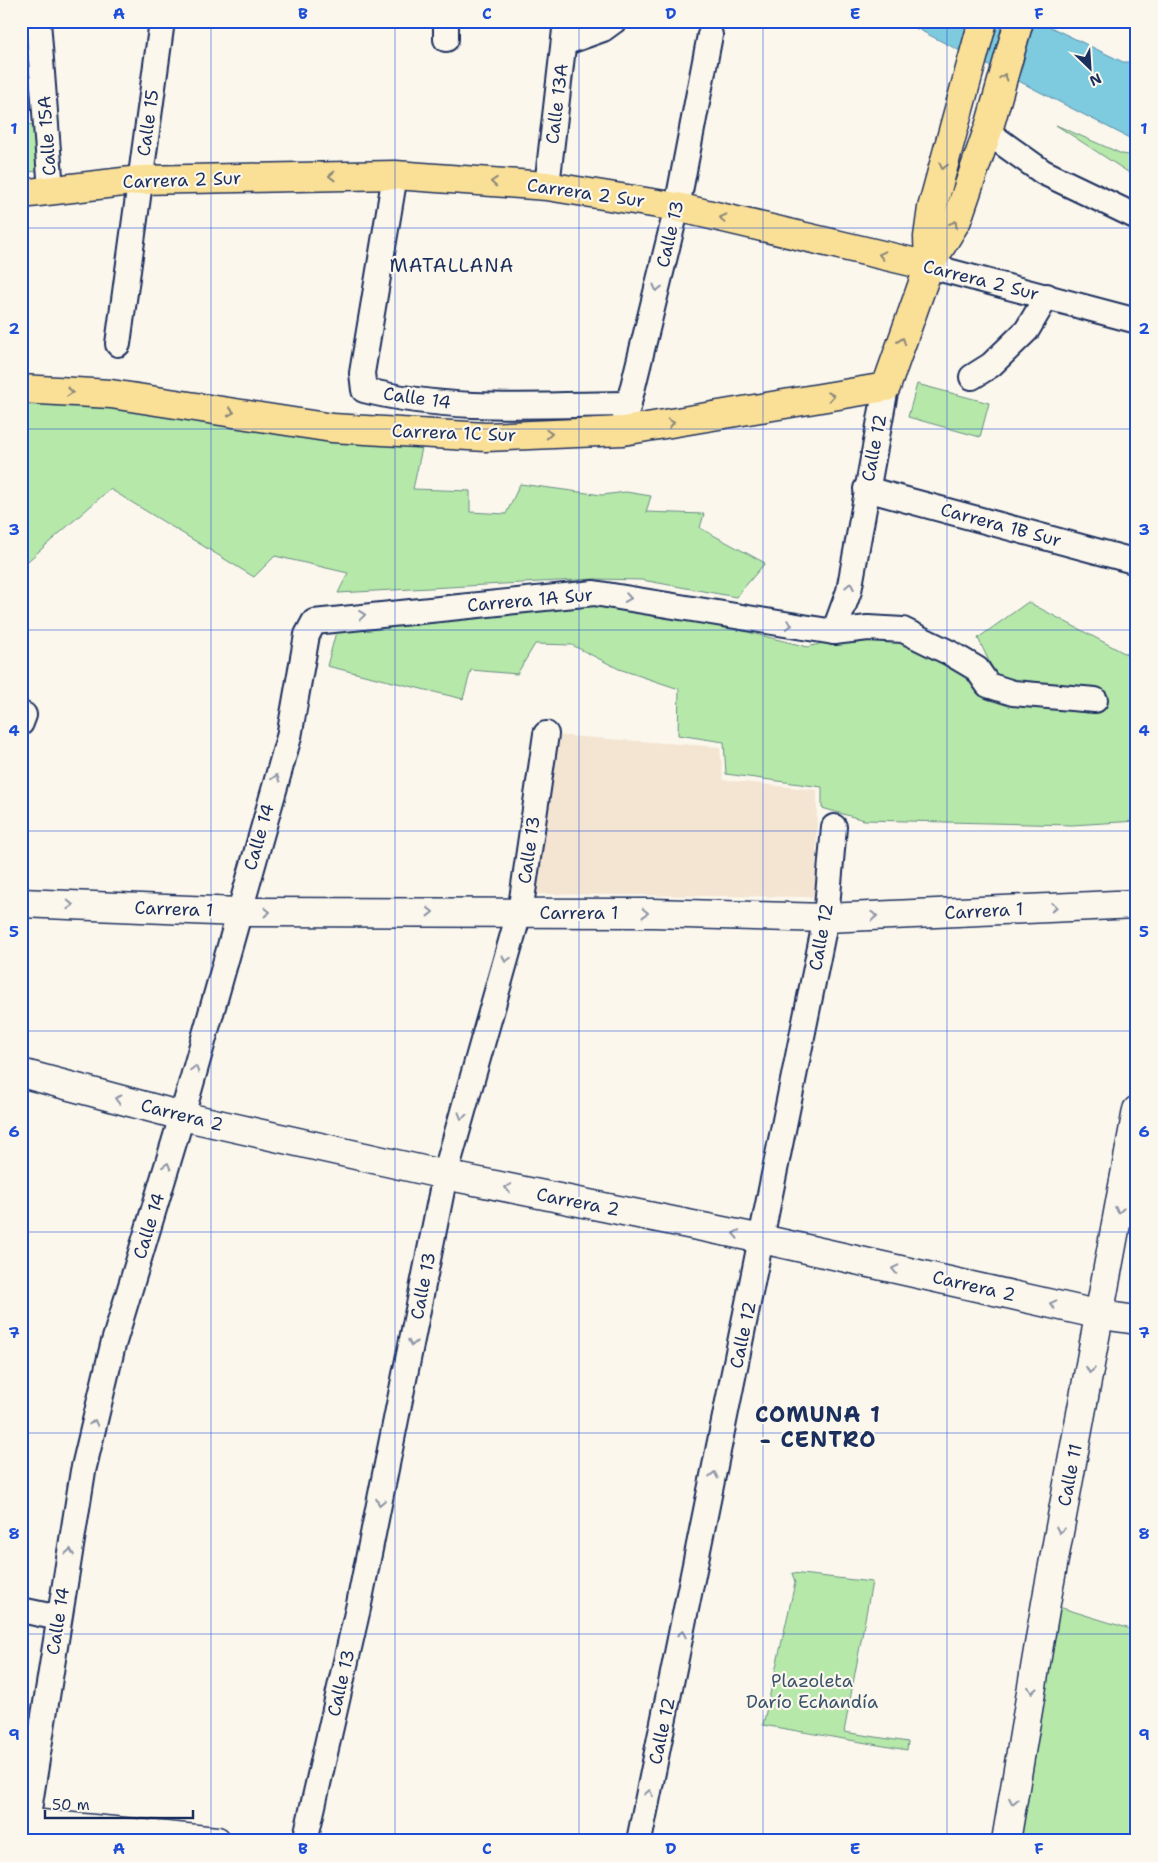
<svg xmlns="http://www.w3.org/2000/svg" width="1158" height="1862" font-family="'Shantell Sans',sans-serif">
  <style>
    .built { fill: #f4e4d2 }
    .green { fill: #b6e8a9; stroke: #688c84 }
    .water { fill: #7ecade; stroke: #568cab }
    .lines { fill: none; stroke-linecap: round; stroke-linejoin: round }
    .minor-casing { stroke: #1b2f5e; stroke-width: 28 }
    .tertiary-casing { stroke: #1b2f5e; stroke-width: 31 }
    .secondary-casing { stroke: #1b2f5e; stroke-width: 31 }
    .primary-casing { stroke: #1b2f5e; stroke-width: 31 }
    .minor { stroke: #fbf7ec; stroke-width: 24 }
    .tertiary { stroke: #fbf7ec; stroke-width: 28 }
    .secondary { stroke: #fbf7ec; stroke-width: 28 }
    .primary { stroke: #fadf96; stroke-width: 28 }
    .oneway { stroke: #8a877a }
    .oneway2 { stroke: #8b93a5 }
    .grid { fill: none; stroke: #1d4ed8; stroke-width: 1; stroke-opacity: 0.55 }
    .labels { text-anchor: middle; stroke-width: 4.5; stroke-linejoin: round; paint-order: stroke }
    .street-label { font-size: 18px; fill: #1b2f5e; stroke: #fbf7ec }
    .park-label { font-size: 18px; fill: #3a546d; stroke: #fbf7ec }
    .neighbourhood-label { font-size: 19px; letter-spacing: 1px; fill: #1b2f5e; stroke: #fbf7ec }
    .district-label { font-size: 22px; font-weight: bold; letter-spacing: 1px; fill: #1b2f5e; stroke: #fbf7ec }
    .neatline { fill: none; stroke: #1d4ed8; stroke-width: 2 }
    .grid-label { font-size: 16px; text-anchor: middle; font-weight: bold; fill: #1d4ed8 }
  </style>
  <rect width="100%" height="100%" fill="#fbf7ec"/>
  <filter id="ink" filterUnits="userSpaceOnUse"><feTurbulence type="fractalNoise" baseFrequency=".02" numOctaves="2"/><feDisplacementMap in="SourceGraphic" scale="10" xChannelSelector="R" yChannelSelector="G"/><feConvolveMatrix kernelMatrix="1 2 1 2 8 2 1 2 1" color-interpolation-filters="sRGB"/></filter>
  <g filter="url(#ink)">
    <polygon class="built" points="554,735 720,747 723,780 817,790 816,897 531,894"/>
    <g class="green">
      <polygon points="45,122 46,170 21,173 21,126"/>
      <polygon points="1056,125 1122,154 1137,156 1137,178"/>
      <polygon points="917,384 989,403 980,437 908,417"/>
      <polygon points="38,398 422,448 413,489 470,491 470,512 506,514 520,484 602,495 626,492 651,496 646,512 704,514 700,528 765,563 736,597 642,580 595,579 338,593 348,573 275,556 254,577 110,489 21,567 21,406"/>
      <polygon points="1028,602 1128,655 1137,656 1137,821 1072,825 864,820 822,808 822,787 726,774 724,742 678,735 679,689 619,669 572,645 535,644 517,674 471,670 463,699 327,666 336,632 599,604 715,624 808,647 837,639 900,639 961,672 986,699 1010,706 978,638"/>
      <polygon points="21,1334 30,1336 21,1395"/>
      <polygon points="792,1573 872,1582 844,1732 908,1742 907,1750 763,1725 795,1583"/>
      <polygon points="1046,1603 1137,1631 1137,1841 1004,1841"/>
    </g>
    <polygon class="water" points="902,21 1038,21 1123,62 1137,62 1137,142"/>
    <g class="lines">
      <g class="minor-casing">
        <g id="minor">
          <polyline points="38,21 51,190"/>
          <polyline points="446,39 446,21"/>
          <polyline points="564,43 603,29 614,21"/>
          <polyline points="987,132 1043,172 1137,217"/>
          <path d="M395 175 362 373 364 390C450 412 541 405 629 404"/>
          <polyline points="547,186 566,21"/>
          <polyline points="929,266 1137,321"/>
          <polyline points="118,344 162,21"/>
          <polyline points="972,377 991,365 1027,330 1047,296"/>
          <polyline points="625,419 677,207 710,35"/>
          <polyline points="866,489 1137,562"/>
          <polyline points="834,632 849,591 886,387"/>
          <polyline points="21,714 24,715 21,723"/>
          <polyline points="21,1610 59,1618"/>
          <polyline points="24,1841 83,1471 113,1345 182,1116 289,737 307,635 314,622 594,593 834,632 868,628 903,630 950,653 977,669 988,685 1013,693 1095,700"/>
          <polyline points="305,1841 359,1604 445,1175 521,906 546,734"/>
          <polyline points="639,1841 826,918 834,827"/>
        </g>
      </g>
      <g class="tertiary-casing">
        <g id="tertiary">
          <polyline points="21,1073 182,1116 445,1175 762,1239 1101,1315"/>
          <polyline points="21,1822 217,1841"/>
        </g>
      </g>
      <g class="secondary-casing">
        <g id="secondary">
          <polyline points="21,903 238,912 653,913 826,918 1137,904"/>
          <polyline points="1101,1315 1137,1320"/>
          <polyline points="1006,1841 1046,1603 1137,1110"/>
        </g>
      </g>
      <g class="primary-casing">
        <g id="primary">
          <polyline points="21,194 140,180 395,175 547,186 677,207 929,266"/>
          <polyline points="929,265 928,237 932,208 983,21"/>
          <polyline points="21,389 111,394 332,428 486,437 623,431 886,387 929,266 957,220 990,124 1019,21"/>
        </g>
      </g>
      <use href="#minor" class="minor"/>
      <use href="#tertiary" class="tertiary"/>
      <use href="#secondary" class="secondary"/>
      <use href="#primary" class="primary"/>
    </g>
    <defs><path id="oneway-chevron" d="M-2-3.5L2.5 0L-2 3.5" fill="none" stroke-width="1.6" stroke-linecap="round" stroke-linejoin="round" transform="scale(1.25)"/></defs>
    <g class="oneway">
      <use href="#oneway-chevron" transform="translate(1004 77) rotate(-74)"/>
      <use href="#oneway-chevron" transform="translate(943 166) rotate(106)"/>
      <use href="#oneway-chevron" transform="translate(332 176) rotate(179)"/>
      <use href="#oneway-chevron" transform="translate(494 182) rotate(-176)"/>
      <use href="#oneway-chevron" transform="translate(723 218) rotate(-167)"/>
      <use href="#oneway-chevron" transform="translate(954 224) rotate(-61)"/>
      <use href="#oneway-chevron" transform="translate(882 255) rotate(-167)"/>
      <use href="#oneway-chevron" transform="translate(902 341) rotate(-71)"/>
      <use href="#oneway-chevron" transform="translate(70 392) rotate(3)"/>
      <use href="#oneway-chevron" transform="translate(831 396) rotate(-9)"/>
      <use href="#oneway-chevron" transform="translate(231 412) rotate(9)"/>
      <use href="#oneway-chevron" transform="translate(671 423) rotate(-9)"/>
      <use href="#oneway-chevron" transform="translate(549 434) rotate(-3)"/>
    </g>
    <g class="oneway2">
      <use href="#oneway-chevron" transform="translate(657 288) rotate(104)"/>
      <use href="#oneway-chevron" transform="translate(850 586) rotate(-79)"/>
      <use href="#oneway-chevron" transform="translate(628 598) rotate(9)"/>
      <use href="#oneway-chevron" transform="translate(362 615) rotate(-6)"/>
      <use href="#oneway-chevron" transform="translate(789 625) rotate(9)"/>
      <use href="#oneway-chevron" transform="translate(276 778) rotate(-73)"/>
      <use href="#oneway-chevron" transform="translate(70 905) rotate(2)"/>
      <use href="#oneway-chevron" transform="translate(1054 907) rotate(-3)"/>
      <use href="#oneway-chevron" transform="translate(267 912)"/>
      <use href="#oneway-chevron" transform="translate(430 912)"/>
      <use href="#oneway-chevron" transform="translate(645 913) rotate(1)"/>
      <use href="#oneway-chevron" transform="translate(874 916) rotate(-3)"/>
      <use href="#oneway-chevron" transform="translate(506 959) rotate(106)"/>
      <use href="#oneway-chevron" transform="translate(195 1069) rotate(-75)"/>
      <use href="#oneway-chevron" transform="translate(118 1099) rotate(-165)"/>
      <use href="#oneway-chevron" transform="translate(462 1116) rotate(106)"/>
      <use href="#oneway-chevron" transform="translate(167 1166) rotate(-73)"/>
      <use href="#oneway-chevron" transform="translate(508 1188) rotate(-169)"/>
      <use href="#oneway-chevron" transform="translate(1119 1210) rotate(100)"/>
      <use href="#oneway-chevron" transform="translate(736 1234) rotate(-169)"/>
      <use href="#oneway-chevron" transform="translate(895 1269) rotate(-167)"/>
      <use href="#oneway-chevron" transform="translate(1053 1304) rotate(-167)"/>
      <use href="#oneway-chevron" transform="translate(412 1343) rotate(101)"/>
      <use href="#oneway-chevron" transform="translate(1090 1370) rotate(101)"/>
      <use href="#oneway-chevron" transform="translate(94 1423) rotate(-77)"/>
      <use href="#oneway-chevron" transform="translate(714 1475) rotate(-78)"/>
      <use href="#oneway-chevron" transform="translate(380 1502) rotate(101)"/>
      <use href="#oneway-chevron" transform="translate(1060 1530) rotate(101)"/>
      <use href="#oneway-chevron" transform="translate(70 1552) rotate(-81)"/>
      <use href="#oneway-chevron" transform="translate(682 1634) rotate(-78)"/>
      <use href="#oneway-chevron" transform="translate(1032 1690) rotate(99)"/>
      <use href="#oneway-chevron" transform="translate(649 1793) rotate(-78)"/>
      <use href="#oneway-chevron" transform="translate(1013 1801) rotate(101)"/>
    </g>
  </g>
  <path class="grid" d="M211 21V1841M395 21V1841M579 21V1841M763 21V1841M947 21V1841M21 228H1137M21 429H1137M21 630H1137M21 831H1137M21 1031H1137M21 1232H1137M21 1433H1137M21 1634H1137"/>
  <g class="labels">
    <g class="street-label">
      <text transform="translate(557 104) rotate(-83)" y="6">Calle 13A</text>
      <text transform="translate(148 123) rotate(-82)" y="6">Calle 15</text>
      <text transform="translate(47 136) rotate(-94)" y="6">Calle 15A</text>
      <text transform="translate(182 180) rotate(-2)" y="6">Carrera 2 Sur</text>
      <text transform="translate(586 193) rotate(8)" y="6">Carrera 2 Sur</text>
      <text transform="translate(670 234) rotate(-77)" y="6">Calle 13</text>
      <text transform="translate(981 280) rotate(14)" y="6">Carrera 2 Sur</text>
      <text transform="translate(417 398) rotate(8)" y="6">Calle 14</text>
      <text transform="translate(454 433) rotate(2)" y="6">Carrera 1C Sur</text>
      <text transform="translate(874 448) rotate(-79)" y="6">Calle 12</text>
      <text transform="translate(1001 525) rotate(15)" y="6">Carrera 1B Sur</text>
      <text transform="translate(530 600) rotate(-5)" y="6">Carrera 1A Sur</text>
      <text transform="translate(259 837) rotate(-74)" y="6">Calle 14</text>
      <text transform="translate(529 850) rotate(-82)" y="6">Calle 13</text>
      <text transform="translate(174 909) rotate(2)" y="6">Carrera 1</text>
      <text transform="translate(984 911) rotate(-3)" y="6">Carrera 1</text>
      <text x="579" y="919">Carrera 1</text>
      <text transform="translate(821 937) rotate(-80)" y="6">Calle 12</text>
      <text transform="translate(182 1115) rotate(14)" y="6">Carrera 2</text>
      <text transform="translate(578 1202) rotate(11)" y="6">Carrera 2</text>
      <text transform="translate(149 1226) rotate(-73)" y="6">Calle 14</text>
      <text transform="translate(423 1286) rotate(-79)" y="6">Calle 13</text>
      <text transform="translate(974 1286) rotate(13)" y="6">Carrera 2</text>
      <text transform="translate(743 1335) rotate(-78)" y="6">Calle 12</text>
      <text transform="translate(1070 1475) rotate(-79)" y="6">Calle 11</text>
      <text transform="translate(58 1621) rotate(-81)" y="6">Calle 14</text>
      <text transform="translate(341 1683) rotate(-77)" y="6">Calle 13</text>
      <text transform="translate(662 1731) rotate(-78)" y="6">Calle 12</text>
    </g>
    <g class="park-label">
      <text x="812" y="1687">Plazoleta<tspan x="812" dy="21">Darío Echandía</tspan></text>
    </g>
    <g class="neighbourhood-label">
      <text x="452" y="272">MATALLANA</text>
    </g>
    <g class="district-label">
      <text x="818" y="1422">COMUNA 1<tspan x="818" dy="25">- CENTRO</tspan></text>
    </g>
  </g>
  <rect width="1158" height="1862" fill="none" stroke="#fbf7ec" stroke-width="55"/>
  <g transform="translate(1090 68) rotate(155)" stroke="#fbf7ec" stroke-width="4" paint-order="stroke">
  <path d="M0-4L9 19L0 12L-9 19Z" fill="#1b2f5e"/>
  <text y="-8" font-size="14" font-weight="bold" text-anchor="middle" fill="#1b2f5e">N</text>
  </g>
  <path d="M45 1810v8h148v-8" fill="none" stroke="#1b2f5e" stroke-width="2.5"/>
  <text x="52" y="1810" font-size="15" fill="#1b2f5e" stroke="#fbf7ec" stroke-width="4" paint-order="stroke">50 m</text>
  <rect x="28" y="28" width="1102" height="1806" class="neatline"/>
  <g class="grid-label">
    <text x="119" y="19">A</text>
    <text x="303" y="19">B</text>
    <text x="487" y="19">C</text>
    <text x="671" y="19">D</text>
    <text x="855" y="19">E</text>
    <text x="1039" y="19">F</text>
    <text x="14" y="134">1</text>
    <text x="1144" y="134">1</text>
    <text x="14" y="334">2</text>
    <text x="1144" y="334">2</text>
    <text x="14" y="535">3</text>
    <text x="1144" y="535">3</text>
    <text x="14" y="736">4</text>
    <text x="1144" y="736">4</text>
    <text x="14" y="937">5</text>
    <text x="1144" y="937">5</text>
    <text x="14" y="1137">6</text>
    <text x="1144" y="1137">6</text>
    <text x="14" y="1338">7</text>
    <text x="1144" y="1338">7</text>
    <text x="14" y="1539">8</text>
    <text x="1144" y="1539">8</text>
    <text x="14" y="1740">9</text>
    <text x="1144" y="1740">9</text>
    <text x="119" y="1854">A</text>
    <text x="303" y="1854">B</text>
    <text x="487" y="1854">C</text>
    <text x="671" y="1854">D</text>
    <text x="855" y="1854">E</text>
    <text x="1039" y="1854">F</text>
  </g>
</svg>
